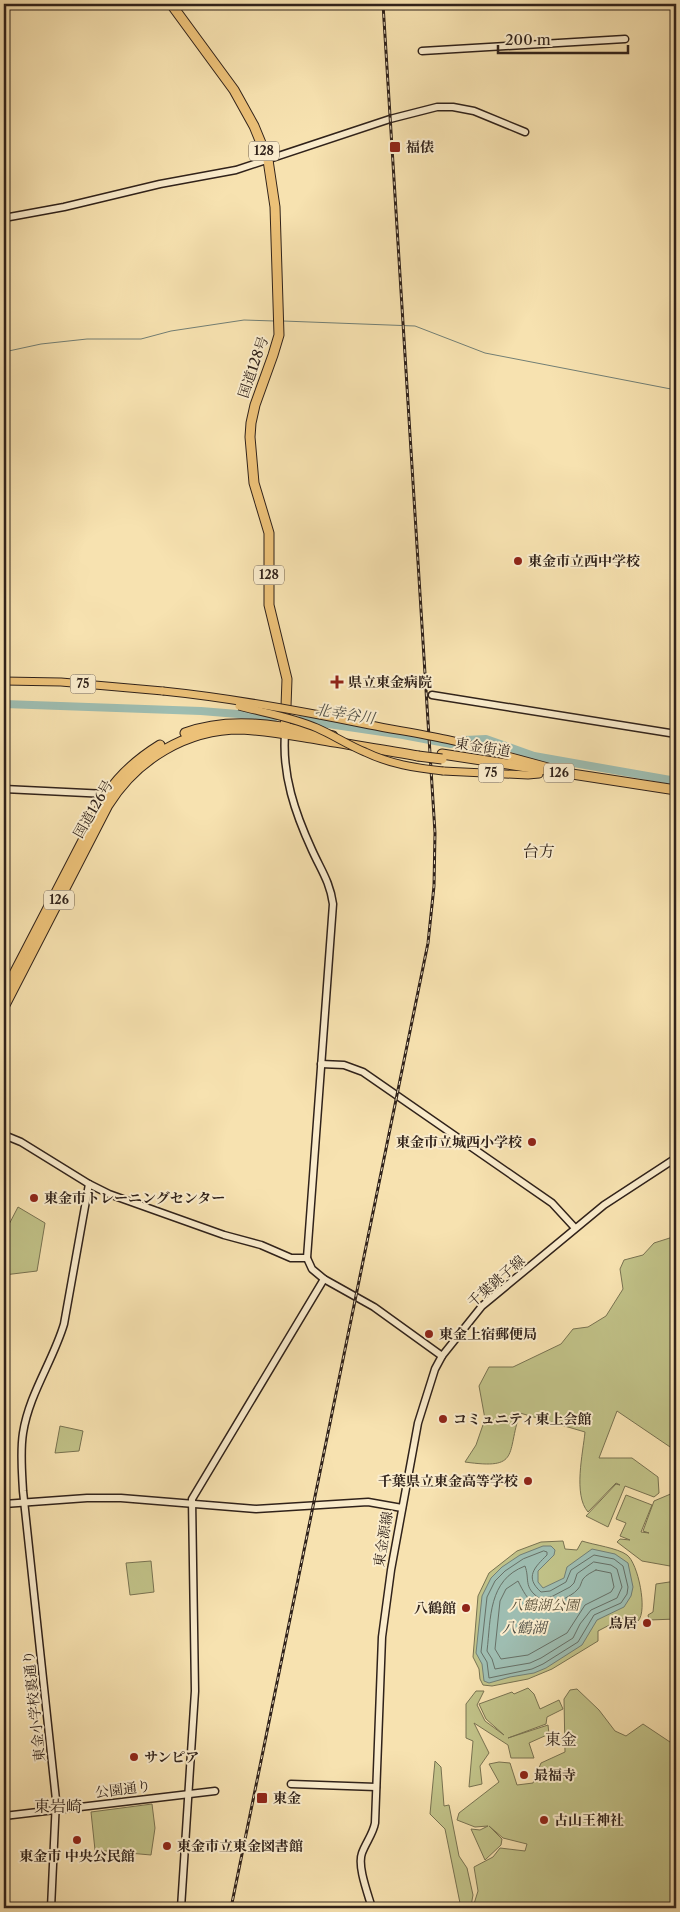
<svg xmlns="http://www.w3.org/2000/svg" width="680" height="1912" font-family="'Libre Caslon Text','Noto Serif JP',serif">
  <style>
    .green { fill: #c1c288; stroke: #787251 }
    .water { fill: #9ebdb1; stroke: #727f75 }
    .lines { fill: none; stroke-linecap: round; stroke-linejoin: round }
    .shore { stroke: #677066; stroke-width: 1 }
    .stream { stroke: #727f75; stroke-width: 1 }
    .river { stroke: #9ebdb1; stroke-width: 8 }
    .secondary-casing { stroke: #30221a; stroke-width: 9 }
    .primary-casing { stroke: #30221a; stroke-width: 9 }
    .highway-casing { stroke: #30221a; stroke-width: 11 }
    .secondary { stroke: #faeccc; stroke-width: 6 }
    .primary { stroke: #ecc178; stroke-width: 7 }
    .highway { stroke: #ecc178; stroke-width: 9 }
    .rail-casing { stroke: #30221a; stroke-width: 3 }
    .rail { stroke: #faeccc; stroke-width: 1; stroke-dasharray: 4; stroke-linecap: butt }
    .primary-bridge-casing { stroke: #30221a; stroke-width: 9; stroke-linecap: butt }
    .highway-bridge-casing { stroke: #30221a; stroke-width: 11; stroke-linecap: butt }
    .primary-bridge { stroke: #ecc178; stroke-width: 7 }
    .highway-bridge { stroke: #ecc178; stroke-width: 9 }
    .poi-dot { fill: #8f2418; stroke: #faeccc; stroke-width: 2 }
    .labels { text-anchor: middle; stroke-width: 4; stroke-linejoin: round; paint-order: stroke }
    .shield { fill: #faeccc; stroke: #6d5f4f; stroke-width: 1 }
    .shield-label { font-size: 12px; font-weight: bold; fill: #30221a }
    .poi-label { font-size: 14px; font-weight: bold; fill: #30221a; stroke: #faeccc; text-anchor: start }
    .street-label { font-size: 14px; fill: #30221a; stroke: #faeccc }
    .park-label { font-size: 14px; font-style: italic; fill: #5c523b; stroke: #faeccc }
    .water-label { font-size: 15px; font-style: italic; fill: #515047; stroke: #faeccc }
    .quarter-label { font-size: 16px; fill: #30221a; stroke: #faeccc }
  </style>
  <rect width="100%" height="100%" fill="#f7e2b0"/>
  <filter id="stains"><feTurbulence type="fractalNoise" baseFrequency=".004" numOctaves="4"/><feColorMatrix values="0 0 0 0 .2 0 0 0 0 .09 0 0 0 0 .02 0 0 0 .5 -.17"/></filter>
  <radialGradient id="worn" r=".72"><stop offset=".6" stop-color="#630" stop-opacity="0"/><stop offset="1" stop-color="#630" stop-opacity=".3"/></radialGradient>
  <g class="green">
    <polygon points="18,1207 45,1223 37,1271 4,1275 4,1234"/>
    <path d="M676 1236V1451L617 1411 599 1458H632L658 1477 659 1493 654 1497 625 1486 608 1527 586 1516 616 1484 620 1485 616 1483 588 1512C573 1495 583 1453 585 1432L520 1413C506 1454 521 1470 465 1462L476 1445 485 1419 479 1386 489 1367H513L561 1344 573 1329 588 1327 606 1316 623 1289 620 1269 624 1260 643 1255 654 1243Z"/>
    <polygon points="60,1426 83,1431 79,1451 55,1453"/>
    <polygon points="676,1488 676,1561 670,1566 642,1561 617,1542 620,1539 630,1540 620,1536 626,1523 616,1519 626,1495 652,1505 641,1532 649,1533 643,1531 654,1501 673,1493"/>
    <path d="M563 1541 565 1549 577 1550 582 1541C594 1545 618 1548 627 1555 638 1563 648 1611 638 1621 636 1623 630 1625 628 1627L623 1618 598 1631V1641L552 1669 528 1679 492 1686 483 1685 480 1679 479 1669 473 1657 478 1596 489 1573 517 1551 541 1542Z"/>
    <polygon points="151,1561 154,1592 130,1595 126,1563"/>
    <polygon points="676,1581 676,1619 649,1620 648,1615 653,1612 656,1584"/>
    <polygon points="528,1688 534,1694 540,1709 559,1700 563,1709 547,1717 546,1724 508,1738 548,1725 549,1734 529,1743 534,1758 511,1758 508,1745 474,1723 489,1753 480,1766 482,1784 469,1787 473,1741 466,1738 466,1704 476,1691 484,1691 477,1705 485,1721 504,1735 486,1719 479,1704 512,1692 514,1694"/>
    <polygon points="577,1689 599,1710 615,1731 626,1736 643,1724 676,1746 676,1908 471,1908 473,1907 478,1891 474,1867 493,1857 500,1848 525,1851 527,1844 503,1838 489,1826 502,1839 501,1845 485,1860 471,1829 480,1830 488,1826 475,1827 457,1820 459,1813 499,1782 489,1764 499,1762 510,1763 517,1785 533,1783 541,1763 565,1752 564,1699 570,1690"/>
    <polygon points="435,1761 441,1767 444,1806 449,1805 459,1856 467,1868 473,1895 471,1906 461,1908 445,1829 430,1814"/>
    <polygon points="152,1804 155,1828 151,1855 95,1850 91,1812"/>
  </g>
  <polygon class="water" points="543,1546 551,1546 555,1550 554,1555 538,1571 538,1582 543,1588 564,1578 567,1567 592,1549 615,1554 628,1563 633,1587 631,1596 624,1607 597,1620 582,1645 546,1668 534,1673 510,1677 489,1683 484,1681 482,1664 476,1653 482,1596 491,1578 502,1567 520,1555"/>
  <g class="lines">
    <g class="shore">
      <path d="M544 1551 547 1552V1555C535 1567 524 1577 541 1592L550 1591 566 1582 571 1570 594 1555 614 1559 623 1566 628 1587 627 1594 621 1603 594 1615 578 1642 543 1664 532 1669 489 1678 487 1662 481 1652 487 1597 495 1581 505 1571 523 1559Z"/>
      <path d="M594 1562 611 1565 617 1569 622 1587 617 1598 591 1610 580 1624 573 1638 541 1658 530 1663 495 1669 492 1659 487 1651C491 1618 488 1580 525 1566 530 1579 523 1587 539 1598L551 1597 570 1587 574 1583 577 1574Z"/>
      <path d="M596 1570 611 1573 614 1587 611 1592 585 1605 567 1633 528 1655 501 1659 495 1649 500 1601 506 1589 518 1581C528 1601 536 1615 562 1600 567 1597 574 1594 578 1589 581 1586 581 1582 583 1579 586 1575 592 1572 596 1570Z"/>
    </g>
    <g class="stream">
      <polyline points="283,321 415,326 485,353 676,390"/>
      <polyline points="4,352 41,344 87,339 141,339 171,331 244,320 274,321"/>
    </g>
    <g class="river">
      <polyline points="4,704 201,711 275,717"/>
      <polyline points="301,720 403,735 451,744 465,740 486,739 534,756 676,781"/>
    </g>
    <g class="secondary-casing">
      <g id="secondary">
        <polyline points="422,51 625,39"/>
        <polyline points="4,218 64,207 160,184 236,170 390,119 437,107 453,107 474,111 525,132"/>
        <polyline points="432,695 676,734"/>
        <path d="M285 734C282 775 295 813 312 850 321 870 330 882 333 904L307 1258 312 1269 324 1279 374 1307 442 1356"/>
        <polyline points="4,789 107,794"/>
        <polyline points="321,1064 344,1065 363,1072 552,1203 575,1228"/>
        <polyline points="4,1135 21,1142 89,1184 109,1194 224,1235 261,1245 291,1258 307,1258"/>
        <polyline points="4,1504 87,1498 121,1498 256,1509 368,1502 402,1508"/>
        <polyline points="291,1784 376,1787"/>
        <polyline points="4,1816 215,1791"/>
        <path d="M51 1908 56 1800 23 1491C22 1472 20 1452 23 1433 29 1394 53 1361 64 1324L89 1184"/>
        <polyline points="181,1908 195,1691 192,1499 324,1279"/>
        <path d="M372 1908C368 1894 357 1866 362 1853 366 1842 373 1834 375 1823L382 1637 391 1570 418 1423 435 1369 442 1356 482 1306 604 1205 676 1158"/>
      </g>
    </g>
    <g class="primary-casing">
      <g id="primary">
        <polyline points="4,681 61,682 163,691"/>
        <polyline points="493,752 548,767"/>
        <polyline points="443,771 528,775 539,774"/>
      </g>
    </g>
    <g class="highway-casing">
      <g id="highway">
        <polyline points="171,4 234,90 254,126 268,160 275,207 279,335 273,355 255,405 251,423 250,437 254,483 269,533 269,605 287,679 285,734"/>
        <path d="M185 733C233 715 284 727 333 736"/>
        <polyline points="442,754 676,790"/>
        <path d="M4 993 107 794C121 773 139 758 160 745"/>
        <path d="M4 1007 108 805C137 759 186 729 241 729 266 730 292 735 317 739 351 745 385 750 418 756"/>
      </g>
    </g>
    <use href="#secondary" class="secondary"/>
    <use href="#primary" class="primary"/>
    <use href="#highway" class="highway"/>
    <g class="rail-casing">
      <polyline id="rail" points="231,1908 428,943 434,886 435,833 383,4"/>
    </g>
    <use href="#rail" class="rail"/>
    <g class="primary-bridge-casing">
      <g id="primary-bridge">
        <path d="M163 691C232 698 302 711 370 725 411 733 452 738 493 752"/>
        <path d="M239 706C265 713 292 717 317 728 333 735 348 745 365 752 390 764 415 768 443 771"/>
      </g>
    </g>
    <g class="highway-bridge-casing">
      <polyline id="highway-bridge" points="418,756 442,759"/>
    </g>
    <use href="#primary-bridge" class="primary-bridge"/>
    <use href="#highway-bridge" class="highway-bridge"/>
  </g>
  <g class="poi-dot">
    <rect x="389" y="141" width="12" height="12" rx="2.5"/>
    <circle cx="518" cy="561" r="5"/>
    <path d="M334.5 674.5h5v5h5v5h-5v5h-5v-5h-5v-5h5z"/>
    <circle cx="532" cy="1142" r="5"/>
    <circle cx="34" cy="1198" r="5"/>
    <circle cx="429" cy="1334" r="5"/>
    <circle cx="443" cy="1419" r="5"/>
    <circle cx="528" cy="1481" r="5"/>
    <circle cx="466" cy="1608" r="5"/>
    <circle cx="647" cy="1623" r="5"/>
    <circle cx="134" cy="1757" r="5"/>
    <circle cx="524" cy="1775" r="5"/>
    <rect x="256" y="1792" width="12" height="12" rx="2.5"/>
    <circle cx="544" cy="1820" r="5"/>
    <circle cx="77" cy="1840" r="5"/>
    <circle cx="167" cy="1846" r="5"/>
  </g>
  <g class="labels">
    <g class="shield">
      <rect x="249" y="141.5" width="30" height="19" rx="4"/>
      <rect x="254" y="565.5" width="30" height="19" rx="4"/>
      <rect x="70.5" y="674.5" width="25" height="19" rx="4"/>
      <rect x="478.5" y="763.5" width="25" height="19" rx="4"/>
      <rect x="544" y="763.5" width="30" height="19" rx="4"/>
      <rect x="44" y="890.5" width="30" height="19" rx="4"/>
    </g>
    <g class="shield-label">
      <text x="264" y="155">128</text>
      <text x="269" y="579">128</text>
      <text x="83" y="688">75</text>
      <text x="491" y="777">75</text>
      <text x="559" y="777">126</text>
      <text x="59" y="904">126</text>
    </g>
    <g class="poi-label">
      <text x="406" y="152">福俵</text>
      <text x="528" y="566">東金市立西中学校</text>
      <text x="348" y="687">県立東金病院</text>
      <text x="522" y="1147" text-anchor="end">東金市立城西小学校</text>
      <text x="44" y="1203">東金市トレーニングセンター</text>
      <text x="439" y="1339">東金上宿郵便局</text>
      <text x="453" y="1424">コミュニティ東上会館</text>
      <text x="518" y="1486" text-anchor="end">千葉県立東金高等学校</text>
      <text x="456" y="1613" text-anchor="end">八鶴館</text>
      <text x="637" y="1628" text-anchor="end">鳥居</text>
      <text x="144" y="1762">サンピア</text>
      <text x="534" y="1780">最福寺</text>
      <text x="273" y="1803">東金</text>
      <text x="554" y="1825">古山王神社</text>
      <text x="177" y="1851">東金市立東金図書館</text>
      <text x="77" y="1861" text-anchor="middle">東金市 中央公民館</text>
    </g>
    <g class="street-label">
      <text transform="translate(253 367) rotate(-71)" y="5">国道128号</text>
      <text transform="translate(483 747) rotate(9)" y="5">東金街道</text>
      <text transform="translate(93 809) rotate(-60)" y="5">国道126号</text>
      <text transform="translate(496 1281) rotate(-41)" y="5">千葉銚子線</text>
      <text transform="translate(383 1539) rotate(-81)" y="5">東金源線</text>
      <text transform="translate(34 1706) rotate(-96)" y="5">東金小学校裏通り</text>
      <text transform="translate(123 1789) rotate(-7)" y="5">公園通り</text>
    </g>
    <g class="park-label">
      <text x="544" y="1610">八鶴湖公園</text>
    </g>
    <g class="water-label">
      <text transform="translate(345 714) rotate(9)" y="5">北幸谷川</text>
      <text x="524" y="1633">八鶴湖</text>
    </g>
    <g class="quarter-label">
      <text x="539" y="857">台方</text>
      <text x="561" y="1745">東金</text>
      <text x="58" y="1812">東岩崎</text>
    </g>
  </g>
  <rect width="680" height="1912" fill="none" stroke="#f7e2b0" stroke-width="20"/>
  <rect x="5" y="5" width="670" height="1902" fill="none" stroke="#30221a" stroke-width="2.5"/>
  <rect x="10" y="10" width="660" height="1892" fill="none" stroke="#30221a"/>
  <path d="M498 45v8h130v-8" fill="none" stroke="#30221a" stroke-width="2.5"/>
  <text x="505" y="45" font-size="15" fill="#30221a" stroke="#faeccc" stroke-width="4" paint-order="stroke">200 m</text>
  <rect width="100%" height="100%" filter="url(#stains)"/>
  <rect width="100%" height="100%" fill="url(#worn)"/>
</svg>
